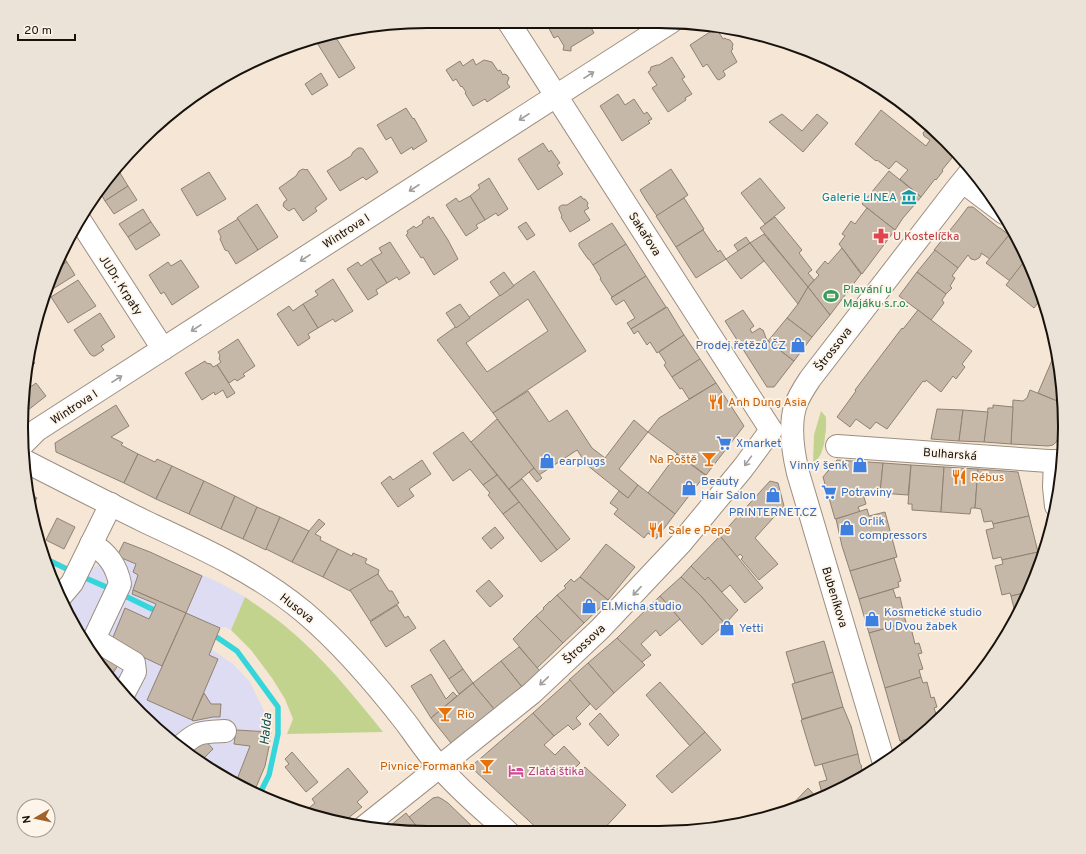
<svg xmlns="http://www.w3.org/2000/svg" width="1086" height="854" font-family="Overpass,sans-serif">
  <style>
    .industrial { fill: #dedcf2 }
    .green { fill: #c2d38e }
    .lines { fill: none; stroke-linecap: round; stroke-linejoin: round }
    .stream { stroke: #34d6db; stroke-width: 5.5 }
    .building { fill: #c6b8a8; stroke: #8f8273; fill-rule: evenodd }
    .minor-casing { stroke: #9d8f80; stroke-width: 24 }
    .minor { stroke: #fff; stroke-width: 22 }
    .oneway { stroke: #a2a09e }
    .labels { text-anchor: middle; stroke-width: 3.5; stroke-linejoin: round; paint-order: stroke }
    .culture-label { font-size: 12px; fill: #0d838f; stroke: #fdf4ea; text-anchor: end }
    .street-label { font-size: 12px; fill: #17120c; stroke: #fdf4ea }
    .health-label { font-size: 12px; fill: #be3a42; stroke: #fdf4ea; text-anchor: start }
    .leisure-label { font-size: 12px; fill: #27864d; stroke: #fdf4ea; text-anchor: start }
    .shop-label { font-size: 12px; fill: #366cbe; stroke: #fdf4ea; text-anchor: start }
    .food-label { font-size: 12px; fill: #c56008; stroke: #fdf4ea; text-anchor: start }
    .hotel-label { font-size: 12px; fill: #b23c85; stroke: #fdf4ea; text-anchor: start }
    .water-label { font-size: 13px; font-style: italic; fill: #0f5154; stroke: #fdf4ea }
    .rim { fill: none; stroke: #17120c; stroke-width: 2 }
  </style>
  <rect width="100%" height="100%" fill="#f5e6d5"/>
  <polygon class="industrial" points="124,542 150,552 218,582 245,597 231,630 225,627 220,628 211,649 233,664 250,682 268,719 271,732 269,747 265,766 254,792 180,749 122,695 75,630 52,574 80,589 91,568 116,558"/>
  <g class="green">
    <polygon points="821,411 826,417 826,429 824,444 821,454 814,464 813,464 814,435"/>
    <path d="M245 597C259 607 273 616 285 626 323 657 353 695 383 732L287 734 293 719 285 699 272 678 251 650 231 630Z"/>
  </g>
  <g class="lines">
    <g class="stream">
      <polyline points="46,559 73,572"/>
      <polyline points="81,576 113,590"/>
      <polyline points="121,594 152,609"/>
      <polyline points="218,638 237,651 278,707 278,734 269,775 259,795"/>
    </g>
  </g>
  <g class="building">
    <polygon points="545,21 593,22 589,24 594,33 571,47 571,51 563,50 564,46 558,36 554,38"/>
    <polygon points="716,28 723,39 725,38 726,39 730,40 733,44 732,48 733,49 731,51 737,62 723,71 725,74 725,76 719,80 717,79 707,64 703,67 690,45"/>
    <polygon points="333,33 355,68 339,78 314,38 322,35"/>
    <polygon points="755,36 765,38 759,42"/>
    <polygon points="672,57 685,77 682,79 692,94 685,98 686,100 668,112 652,88 657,85 648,72 650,71 651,67 657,65 659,65"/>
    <polygon points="473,59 476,65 484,60 492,62 498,71 500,70 503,75 504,74 507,75 509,78 507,83 510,87 487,102 485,99 473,106 465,93 466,92 462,86 461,87 456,79 453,81 446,70 460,61 463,66"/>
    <polygon points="321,73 328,85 312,95 305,84"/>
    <polygon points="618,94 625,105 634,99 644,114 647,112 652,119 648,121 650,123 622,141 600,106"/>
    <polygon points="406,108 413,119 414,118 427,141 413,150 412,147 401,154 391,137 386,140 377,125"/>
    <polygon points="881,110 926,146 930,140 924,136 923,133 930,125 956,153 942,170 943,171 936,180 935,179 921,197 900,179 908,170 896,161 889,169 877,160 876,161 855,144"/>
    <polygon points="782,114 802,131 817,114 828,123 803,152 769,122"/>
    <polygon points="543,143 549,152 551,150 560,163 557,165 563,174 538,190 518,159"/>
    <polygon points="358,148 361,148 363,149 378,172 366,180 363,177 340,191 327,171 351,156 353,152"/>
    <polygon points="303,169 306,170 307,169 327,199 315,208 317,211 303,221 294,208 289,211 286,209 283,206 284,202 287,200 279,188 296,176 299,171"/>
    <polygon points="671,169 688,195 657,216 646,200 640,190"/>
    <polygon points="889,171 921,197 903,218 895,230 862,204"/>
    <polygon points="209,172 226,199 197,216 181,189"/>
    <polygon points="120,173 128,186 105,201 100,192 110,179"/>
    <polygon points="489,178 508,209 498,216 496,213 485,220 470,196 480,188 478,185"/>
    <polygon points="760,178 785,208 765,224 741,193"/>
    <polygon points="128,186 137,200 114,214 105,201"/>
    <polygon points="470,196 485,220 476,225 478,228 466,236 446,205 456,198 459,202"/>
    <polygon points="581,196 583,199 585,199 588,203 587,206 589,208 584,211 590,220 570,232 561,217 562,216 559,209 559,207 562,205 567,205"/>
    <polygon points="684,198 704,229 676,247 656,216"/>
    <polygon points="257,204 278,237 258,250 237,218"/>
    <polygon points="968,207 973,207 999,228 1000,228 1009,235 990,259 981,253 981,255 979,258 975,260 971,259 968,255 958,268 934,250 959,219"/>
    <polygon points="867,208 895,230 862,274 839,244 845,236 842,234 851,221 855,224"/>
    <polygon points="143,209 151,222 128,237 119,224"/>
    <polygon points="429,216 430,219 433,217 448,240 458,259 434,275 423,257 421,258 406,235 408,233 407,231 414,226 416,228 423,223 422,221"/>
    <polygon points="775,217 802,250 799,253 812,270 808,273 814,280 808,287 760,228"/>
    <polygon points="238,219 258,250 236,264 228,251 225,250 220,239 221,237 218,231"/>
    <polygon points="151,222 160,235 136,250 128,237"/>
    <polygon points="526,222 535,235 527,240 518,227"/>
    <polygon points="612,223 626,244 593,265 589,259 588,259 579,246 579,243"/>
    <polygon points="703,230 718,252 720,250 726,259 696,278 676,247"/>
    <polygon points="764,234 808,287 798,304 750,243"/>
    <polygon points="1009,235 1019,244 1026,259 1010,281 986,263"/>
    <polygon points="746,237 750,243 738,251 734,245"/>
    <polygon points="390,242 410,273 399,280 397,277 387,283 371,259 382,253 379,248"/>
    <polygon points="750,243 764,261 741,279 726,259"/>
    <polygon points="626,244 646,276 612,297 600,279 601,278 593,265"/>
    <polygon points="842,248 861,274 830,315 808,287 819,275 816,272 825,261 828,264"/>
    <polygon points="935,250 958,268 952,276 955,278 950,286 952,288 946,294 917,272"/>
    <polygon points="62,255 67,262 57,268"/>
    <polygon points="371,259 387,283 376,290 378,294 368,300 347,269 358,262 361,266"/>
    <polygon points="1026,259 1043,296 1034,308 1006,285"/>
    <polygon points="181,260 199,287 172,305 164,292 161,294 149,275 168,262 171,266"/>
    <polygon points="67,262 75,275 48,292 48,291 57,268"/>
    <path d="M534 271 586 351 493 413 437 340ZM528 299 548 331 487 372 466 343Z"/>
    <polygon points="504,272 514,286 500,296 490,282"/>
    <polygon points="917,272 946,294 942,300 944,303 931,320 899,296"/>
    <polygon points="646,276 666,307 631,329 627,323 635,318 624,300 616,305 611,298"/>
    <polygon points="333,279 353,311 335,322 333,319 318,328 303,304 318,295 315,291"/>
    <polygon points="78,280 96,306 68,323 51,297"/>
    <polygon points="808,287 830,315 812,337 787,318 798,304"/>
    <polygon points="303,304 318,328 308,334 310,338 298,346 277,314 289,306 293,311"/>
    <polygon points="460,304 470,318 456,328 446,313"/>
    <polygon points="667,307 684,335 657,353 650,342 647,345 638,331 634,334 631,329"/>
    <polygon points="743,310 754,326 750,329 752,333 760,328 762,330 763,330 766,338 768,341 794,361 774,387 767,387 725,321"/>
    <polygon points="918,310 972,351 962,364 965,367 956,379 953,376 941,392 926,380 925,382 923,381 887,429 876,422 870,429 856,419 850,427 837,417 856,391 855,390 902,328 903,329"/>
    <polygon points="100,313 115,337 101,346 104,350 95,356 93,356 90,354 74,330"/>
    <polygon points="787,318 812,337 794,361 768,341"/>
    <polygon points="684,335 700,359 672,377 664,365 666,363 659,352"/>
    <polygon points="238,339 255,366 243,374 245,376 237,381 235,379 229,383 217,365 221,362 219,359 220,355 218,352"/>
    <polygon points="1056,351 1062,374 1062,403 1038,393"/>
    <polygon points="30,357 35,363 32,366 29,363"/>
    <polygon points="700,359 716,383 689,399 682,388 680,389 672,377"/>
    <polygon points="205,361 206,363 211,364 213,367 217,365 235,393 227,398 223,390 215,395 214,392 202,400 185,373"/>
    <polygon points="36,383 46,396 23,414 26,390"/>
    <polygon points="716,383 744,426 706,475 648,432 659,418"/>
    <polygon points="1030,390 1062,403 1063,425 1057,441 1053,445 1048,446 1011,444 1013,400 1023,401 1027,398"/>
    <polygon points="528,391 549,422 567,410 592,448 605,458 634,420 648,432 619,469 638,485 628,498 587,465 577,450 539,475 493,413"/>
    <polygon points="116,405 129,426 111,437 123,443 121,445 138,454 124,483 56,452 55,443"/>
    <polygon points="993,405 1013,407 1011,444 984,442 988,408 993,408"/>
    <polygon points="937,409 963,410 959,441 931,439"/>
    <polygon points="963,410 988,412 984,442 959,441"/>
    <polygon points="497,419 534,468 509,489 471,442"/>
    <polygon points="463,432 497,475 483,485 470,469 453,481 433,453"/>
    <polygon points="138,454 155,462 157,459 172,466 156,499 124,483"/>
    <polygon points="677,454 705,475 675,514 648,493"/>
    <polygon points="422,460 431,474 409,489 414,496 398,507 381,483 390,476 393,480"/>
    <polygon points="837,460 883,463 880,495 863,494 866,504 858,507 860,512 835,519 823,477"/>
    <polygon points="883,463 911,465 908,495 880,493"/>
    <polygon points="911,465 944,467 941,512 912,510 912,504 908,504"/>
    <polygon points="172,466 204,481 189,514 156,499"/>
    <polygon points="944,467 978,469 975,508 971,508 970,514 941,512"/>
    <polygon points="534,468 542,478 537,482 529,472"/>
    <polygon points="978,469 1018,472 1029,516 993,524 992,521 984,522 981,509 975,508"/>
    <polygon points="497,475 519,502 503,514 488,495 490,493 483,485"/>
    <polygon points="522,479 570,539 557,550 509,489"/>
    <polygon points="204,481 235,496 221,529 189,514"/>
    <polygon points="770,481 778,483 784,506 755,538 778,564 759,580 741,559 743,557 740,554 737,557 720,536"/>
    <polygon points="638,485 675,514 656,539 648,533 644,538 614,514 618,509 610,503 619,491 628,498"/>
    <polygon points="30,494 37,498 32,507"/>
    <polygon points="235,496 257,507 243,539 221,529"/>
    <polygon points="519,502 557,550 541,562 503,514"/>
    <polygon points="257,507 280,517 266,550 243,539"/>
    <polygon points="867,509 869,516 885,512 897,557 850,571 842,546 836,519"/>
    <polygon points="1029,516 1038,552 1002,560 1001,557 993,559 986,530 994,528 993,524"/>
    <polygon points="280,517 309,531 292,562 266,549"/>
    <polygon points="57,518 75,527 64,549 46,540"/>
    <polygon points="319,519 325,524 315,534 321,537 320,540 338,549 323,577 292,562 309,531"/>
    <polygon points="495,527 504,538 491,549 482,538"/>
    <polygon points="720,536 763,588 745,603 730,585 722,592 708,577 705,580 691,566"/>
    <polygon points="124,542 150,552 202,576 186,613 133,590 138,575 133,572 136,564 117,556"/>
    <polygon points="606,544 635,567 608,600 580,577"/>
    <polygon points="338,549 352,556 353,553 367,559 365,563 379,570 378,574 350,591 323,577"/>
    <polygon points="1038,552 1040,562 1029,592 1011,596 1010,593 1002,595 995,566 1003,564 1002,560"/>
    <polygon points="894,558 901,581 898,582 899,587 859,599 850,571"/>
    <polygon points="691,566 705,580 708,577 738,610 725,624 700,595 681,577"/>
    <polygon points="378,574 389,591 392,591 399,603 370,621 350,590"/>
    <polygon points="580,577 608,600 584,623 557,595 566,588 564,586 571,579 574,582"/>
    <polygon points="681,577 700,595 725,624 702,645 660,596"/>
    <polygon points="489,580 503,596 490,607 476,591"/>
    <polygon points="893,589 896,598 900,597 906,623 869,633 859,599"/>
    <polygon points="133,590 186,613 162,666 111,642 125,608 149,619 156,604 132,594"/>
    <polygon points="1029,592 1023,607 1016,617 1011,596"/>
    <polygon points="557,595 584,623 563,643 536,616 544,609 543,608 550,601 550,602"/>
    <polygon points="660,596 680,619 660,636 656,630 641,644 651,655 642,662 629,651 617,638"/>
    <polygon points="397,605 405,618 408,616 416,628 386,647 370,622"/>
    <polygon points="186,613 220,628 209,655 218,659 192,720 147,700"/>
    <polygon points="536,616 563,643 537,668 513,639"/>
    <polygon points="905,623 907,630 911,628 915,644 919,643 922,653 918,654 923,669 919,670 921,677 885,688 869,633"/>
    <polygon points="617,638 645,665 614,693 588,663"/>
    <polygon points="444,640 463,669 449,679 430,650"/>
    <polygon points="824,641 833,672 795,683 786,652"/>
    <polygon points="519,647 540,671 522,687 501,661"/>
    <polygon points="100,654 118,665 110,678 97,660"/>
    <polygon points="501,661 522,687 494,709 474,685 473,683"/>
    <polygon points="588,663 614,693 596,710 569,680"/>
    <polygon points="463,669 473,683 459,694 449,679"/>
    <polygon points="833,672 843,707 802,719 792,684"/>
    <polygon points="431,674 446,699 453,692 457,696 431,718 411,686"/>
    <polygon points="921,677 923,683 927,682 931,698 934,697 937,707 934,708 938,720 923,735 900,741 885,688"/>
    <polygon points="570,680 590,704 576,718 581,724 573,730 568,725 554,736 533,713"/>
    <polygon points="660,682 705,732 690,746 646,695"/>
    <polygon points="473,683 474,685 494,709 451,743 431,718"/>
    <polygon points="204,693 211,704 221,704 220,717 213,717 193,721 192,720"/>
    <polygon points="843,707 851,726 858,754 815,766 801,720"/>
    <polygon points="533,713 554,736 544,745 555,755 564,746 580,763 572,771 577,775 585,767 626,805 601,832 542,833 473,769 474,764"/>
    <polygon points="600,713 619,735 608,746 589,724"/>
    <polygon points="236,730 271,732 269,747 265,766 254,792 236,782 250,746 234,744"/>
    <polygon points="705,732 721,750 672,793 656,776"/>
    <polygon points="923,735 903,749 901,741"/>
    <polygon points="203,738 213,749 201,761 188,754"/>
    <polygon points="292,752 318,782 306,792 285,767 289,764 285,759"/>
    <polygon points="858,754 860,764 862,766 861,766 864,777 818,799 816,797 822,793 819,782 827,780 822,764"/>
    <polygon points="348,768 368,792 357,802 362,807 342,823 304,812 315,803 312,799"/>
    <polygon points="808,788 818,799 789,812 784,813"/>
    <polygon points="438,797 442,799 448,803 479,833 421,832 409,817 433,798"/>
    <polygon points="406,813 421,832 386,829"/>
  </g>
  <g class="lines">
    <g class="minor-casing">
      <g id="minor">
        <polyline points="508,21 771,430"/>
        <polyline points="963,182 1004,213"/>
        <polyline points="79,219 163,349"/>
        <polyline points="23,444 37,430 671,22"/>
        <polyline points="837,446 1063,462"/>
        <path d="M25 461C66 482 107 503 148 523 202 548 257 573 304 612 343 645 376 684 407 724 417 738 427 753 439 766 460 791 485 811 509 833"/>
        <polyline points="1055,461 1054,487 1056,506"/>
        <polyline points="61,596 72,583 111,504"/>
        <polyline points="94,639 134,663 135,672 123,695"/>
        <path d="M88 647 94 639 120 584C117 567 107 552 91 544"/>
        <path d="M179 748C197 731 201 732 225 731"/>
        <path d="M884 763 798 473C793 452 789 428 795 407 798 397 804 388 810 379L955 191 972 170"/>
        <polyline points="364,827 532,693 600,629 681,543 743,468 771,430"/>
      </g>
    </g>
    <use href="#minor" class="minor"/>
  </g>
  <defs><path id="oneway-shaft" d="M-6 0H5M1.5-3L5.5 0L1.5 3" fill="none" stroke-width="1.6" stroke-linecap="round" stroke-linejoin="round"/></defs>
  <g class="oneway">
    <use href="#oneway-shaft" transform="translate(589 75) rotate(-33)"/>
    <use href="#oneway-shaft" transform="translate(524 117) rotate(147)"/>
    <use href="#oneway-shaft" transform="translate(414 188) rotate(147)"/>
    <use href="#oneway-shaft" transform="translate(305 258) rotate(147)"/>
    <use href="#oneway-shaft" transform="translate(196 328) rotate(147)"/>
    <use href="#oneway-shaft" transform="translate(117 379) rotate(-33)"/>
    <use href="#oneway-shaft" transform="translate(748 461) rotate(126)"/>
    <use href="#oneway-shaft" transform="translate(637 591) rotate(133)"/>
    <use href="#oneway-shaft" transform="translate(544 681) rotate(137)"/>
  </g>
  <defs>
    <g id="museum-bare" transform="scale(1.2)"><path d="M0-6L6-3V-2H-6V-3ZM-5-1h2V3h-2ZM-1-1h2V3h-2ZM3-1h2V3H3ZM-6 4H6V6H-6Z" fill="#0f9aa8" stroke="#fdf4ea" stroke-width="2.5" paint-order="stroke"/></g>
    <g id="pharmacy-bare" transform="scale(1.2)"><path d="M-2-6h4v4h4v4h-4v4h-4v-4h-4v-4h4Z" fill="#e0444e" stroke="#fdf4ea" stroke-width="2.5" paint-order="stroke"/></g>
    <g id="stadium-bare" transform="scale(1.2)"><path d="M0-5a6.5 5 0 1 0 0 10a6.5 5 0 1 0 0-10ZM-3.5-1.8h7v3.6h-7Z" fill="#2e9e5b" stroke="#fdf4ea" stroke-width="2.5" paint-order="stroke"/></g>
    <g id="shop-bare" transform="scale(1.2)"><path d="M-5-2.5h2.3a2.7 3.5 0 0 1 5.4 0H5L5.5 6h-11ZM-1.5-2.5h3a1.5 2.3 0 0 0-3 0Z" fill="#3f7fe0" stroke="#fdf4ea" stroke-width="2.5" paint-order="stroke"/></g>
    <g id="restaurant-bare" transform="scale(1.2)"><path d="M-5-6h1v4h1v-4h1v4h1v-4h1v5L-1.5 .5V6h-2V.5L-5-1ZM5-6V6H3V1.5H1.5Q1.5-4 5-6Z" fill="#e8710a" stroke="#fdf4ea" stroke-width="2.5" paint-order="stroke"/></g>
    <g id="supermarket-bare" transform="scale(1.2)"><path d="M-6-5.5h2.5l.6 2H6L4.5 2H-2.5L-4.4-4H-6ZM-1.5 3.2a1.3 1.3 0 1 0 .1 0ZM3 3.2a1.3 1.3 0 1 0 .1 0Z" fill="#3f7fe0" stroke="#fdf4ea" stroke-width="2.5" paint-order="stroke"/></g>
    <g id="bar-bare" transform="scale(1.2)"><path d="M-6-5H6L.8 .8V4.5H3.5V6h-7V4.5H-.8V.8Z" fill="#e8710a" stroke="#fdf4ea" stroke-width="2.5" paint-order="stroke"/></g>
    <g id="hotel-bare" transform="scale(1.2)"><path d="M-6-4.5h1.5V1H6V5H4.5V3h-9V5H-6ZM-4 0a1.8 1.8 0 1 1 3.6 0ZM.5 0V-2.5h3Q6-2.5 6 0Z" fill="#d1479c" stroke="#fdf4ea" stroke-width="2.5" paint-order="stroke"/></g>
  </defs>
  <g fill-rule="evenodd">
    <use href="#museum-bare" x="909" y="197"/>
    <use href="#pharmacy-bare" x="881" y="236"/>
    <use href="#stadium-bare" x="831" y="296"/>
    <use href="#shop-bare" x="798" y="345"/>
    <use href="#restaurant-bare" x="716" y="402"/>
    <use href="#supermarket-bare" x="724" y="443"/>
    <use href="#bar-bare" x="709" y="459"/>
    <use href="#shop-bare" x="547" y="461"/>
    <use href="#shop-bare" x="860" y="465"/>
    <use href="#restaurant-bare" x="959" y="477"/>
    <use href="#shop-bare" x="689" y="488"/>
    <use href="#supermarket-bare" x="829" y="492"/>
    <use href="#shop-bare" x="773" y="495"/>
    <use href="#shop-bare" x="847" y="528"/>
    <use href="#restaurant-bare" x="656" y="530"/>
    <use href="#shop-bare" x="589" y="606"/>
    <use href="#shop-bare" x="872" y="619"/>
    <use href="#shop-bare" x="727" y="628"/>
    <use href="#bar-bare" x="445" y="714"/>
    <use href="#bar-bare" x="487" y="766"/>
    <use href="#hotel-bare" x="516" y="771"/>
  </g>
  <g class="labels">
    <g class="culture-label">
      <text x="897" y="201">Galerie LINEA</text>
    </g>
    <g class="street-label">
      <text transform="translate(346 231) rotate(-33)" y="4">Wintrova I</text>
      <text transform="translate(645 234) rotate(57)" y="4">Sakařova</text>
      <text transform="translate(121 285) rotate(57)" y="4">JUDr. Krpaty</text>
      <text transform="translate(833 349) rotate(-52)" y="4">Štrossova</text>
      <text transform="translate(74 407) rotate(-33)" y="4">Wintrova I</text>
      <text transform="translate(950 454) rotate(4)" y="4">Bulharská</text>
      <text transform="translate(835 597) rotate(73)" y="4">Bubeníkova</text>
      <text transform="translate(297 608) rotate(38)" y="4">Husova</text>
      <text transform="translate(584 644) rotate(-43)" y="4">Štrossova</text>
    </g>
    <g class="health-label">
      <text x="893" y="240">U Kostelíčka</text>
    </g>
    <g class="leisure-label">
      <text x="843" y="293">Plavání u<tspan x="843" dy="14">Majáku s.r.o.</tspan></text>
    </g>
    <g class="shop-label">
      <text x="786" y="349" text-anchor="end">Prodej řetězů ČZ</text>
      <text x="736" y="447">Xmarket</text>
      <text x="559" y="465">earplugs</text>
      <text x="848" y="469" text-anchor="end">Vinný šenk</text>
      <text x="701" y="485">Beauty<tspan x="701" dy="14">Hair Salon</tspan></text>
      <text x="841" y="496">Potraviny</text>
      <text x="773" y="516" text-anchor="middle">PRINTERNET.CZ</text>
      <text x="859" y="525">Orlik<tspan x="859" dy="14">compressors</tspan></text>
      <text x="601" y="610">El.Micha studio</text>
      <text x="884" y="616">Kosmetické studio<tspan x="884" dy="14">U Dvou žabek</tspan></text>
      <text x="739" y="632">Yetti</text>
    </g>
    <g class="food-label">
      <text x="728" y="406">Anh Dung Asia</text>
      <text x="697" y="463" text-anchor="end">Na Poště</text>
      <text x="971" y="481">Rébus</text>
      <text x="668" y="534">Sale e Pepe</text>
      <text x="457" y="718">Rio</text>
      <text x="475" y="770" text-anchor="end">Pivnice Formanka</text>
    </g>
    <g class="hotel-label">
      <text x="528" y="775">Zlatá štika</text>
    </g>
    <g class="water-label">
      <text transform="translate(265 729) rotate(-85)" y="5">Halda</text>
    </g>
  </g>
  <path d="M0 0H1086V854H0ZM427 28H659A399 399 0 0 1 1058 427V427A399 399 0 0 1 659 826H427A399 399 0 0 1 28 427V427A399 399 0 0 1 427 28Z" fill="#ebe2d8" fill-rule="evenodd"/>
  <path class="rim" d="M427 28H659A399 399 0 0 1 1058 427V427A399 399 0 0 1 659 826H427A399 399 0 0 1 28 427V427A399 399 0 0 1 427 28Z"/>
  <g transform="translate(36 818) rotate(261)"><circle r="19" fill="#fdf4ea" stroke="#a19a91"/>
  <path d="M0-3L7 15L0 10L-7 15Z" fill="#a06228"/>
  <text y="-6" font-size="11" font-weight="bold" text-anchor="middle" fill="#17120c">N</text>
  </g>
  <path d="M18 34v6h57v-6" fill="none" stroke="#17120c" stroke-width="2"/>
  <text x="24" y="34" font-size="12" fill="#17120c" stroke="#fdf4ea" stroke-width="3" paint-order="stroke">20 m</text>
</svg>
